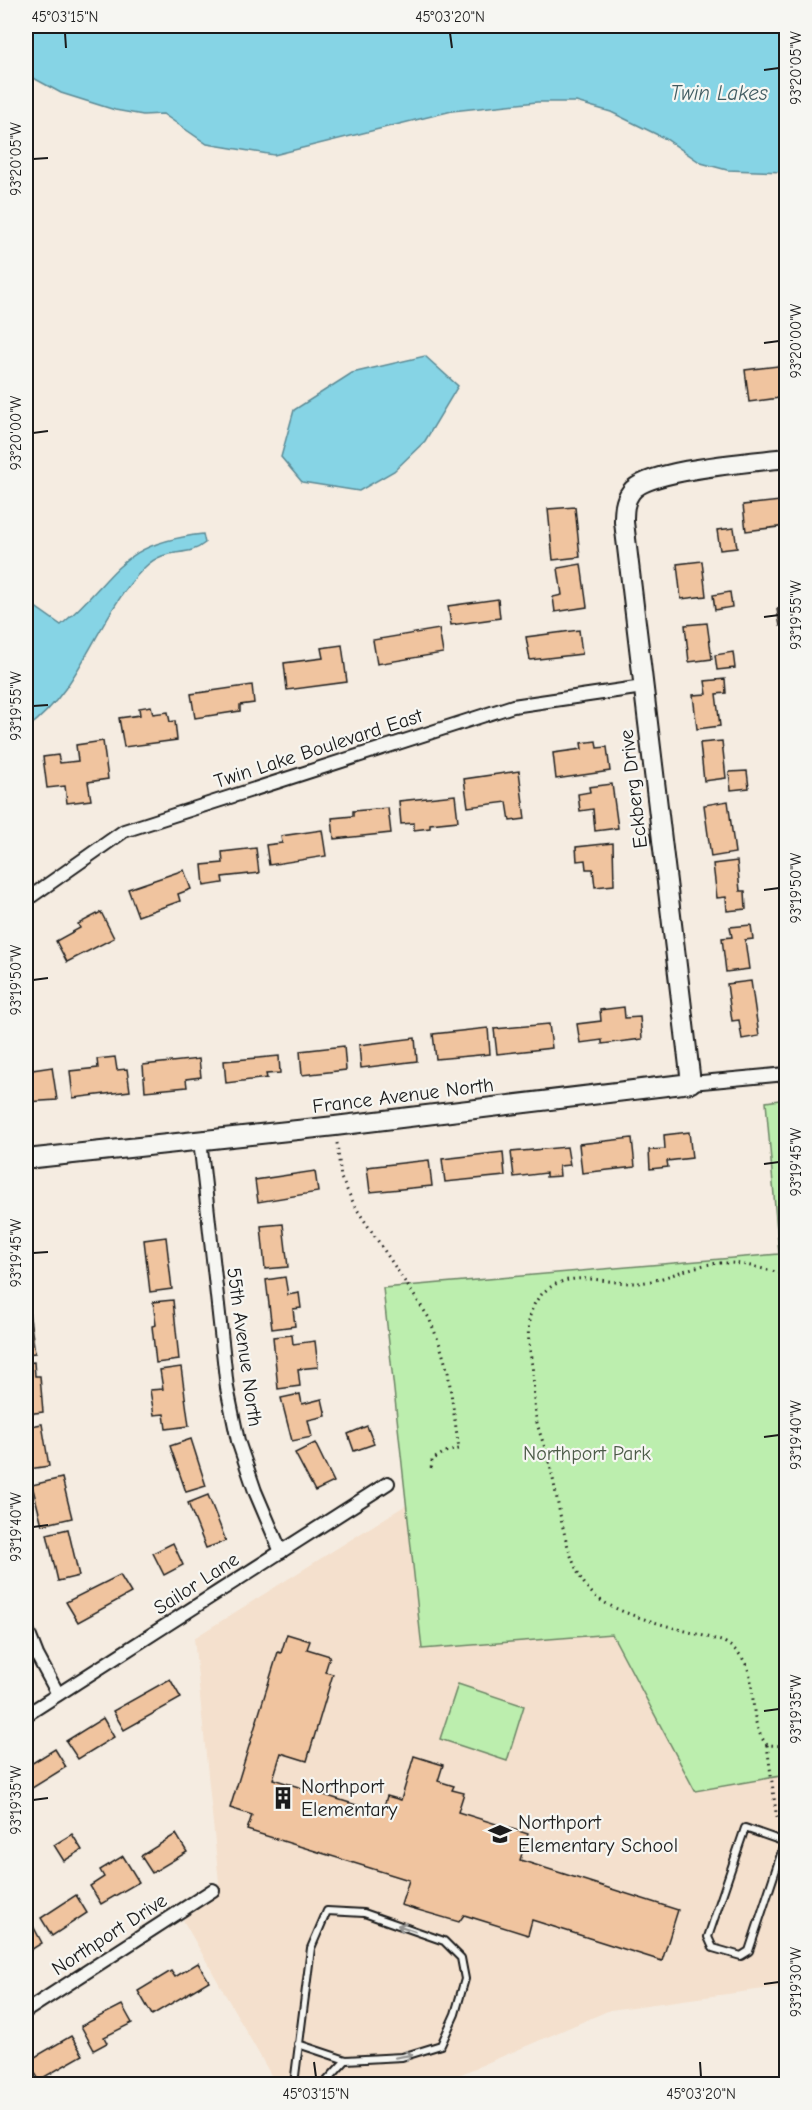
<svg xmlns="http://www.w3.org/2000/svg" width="812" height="2110" font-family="'Comic Neue',sans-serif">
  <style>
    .built { fill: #f4e0cd }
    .green { fill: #bceeae; stroke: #6c8565; stroke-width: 1.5 }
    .water { fill: #86d4e5; stroke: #5c8a95; stroke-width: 1.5 }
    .building { fill: #f0c49f; stroke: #1c1c1c; stroke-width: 1.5 }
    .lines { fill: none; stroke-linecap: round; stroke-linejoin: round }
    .lane-casing { stroke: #1c1c1c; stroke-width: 10 }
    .street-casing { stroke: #1c1c1c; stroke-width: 16 }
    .secondary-casing { stroke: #1c1c1c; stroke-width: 22 }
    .path { stroke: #1c1c1c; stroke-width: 3; stroke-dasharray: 1.5 4.5; stroke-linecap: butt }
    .lane { stroke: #f6f6f2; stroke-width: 6 }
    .street { stroke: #f6f6f2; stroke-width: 12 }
    .secondary { stroke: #f6f6f2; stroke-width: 18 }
    .oneway { stroke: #949492 }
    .ticks { fill: none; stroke: #1c1c1c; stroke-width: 2 }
    .labels { text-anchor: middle; stroke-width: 4.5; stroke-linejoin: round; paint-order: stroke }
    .street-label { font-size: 20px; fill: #1c1c1c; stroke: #f6f6f2 }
    .park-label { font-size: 20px; fill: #4c5b48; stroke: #f6f6f2 }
    .poi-label { font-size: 20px; fill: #1c1c1c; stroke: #f6f6f2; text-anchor: start }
    .water-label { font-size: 21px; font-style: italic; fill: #415c62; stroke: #f6f6f2 }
    .neatline { fill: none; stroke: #1c1c1c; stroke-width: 2 }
    .ticks-label { font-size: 15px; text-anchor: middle; fill: #1c1c1c }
  </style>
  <rect width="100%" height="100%" fill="#f5ece1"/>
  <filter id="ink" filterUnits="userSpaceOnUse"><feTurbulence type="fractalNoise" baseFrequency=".0167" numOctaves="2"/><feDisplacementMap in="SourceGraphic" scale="12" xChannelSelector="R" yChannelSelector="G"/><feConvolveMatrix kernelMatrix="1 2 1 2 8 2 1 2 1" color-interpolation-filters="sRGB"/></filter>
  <g filter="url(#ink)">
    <polygon class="built" points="406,1505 422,1649 612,1634 695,1791 786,1775 786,1986 610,2010 438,2084 276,2084 183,1920 220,1892 194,1638"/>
    <g class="green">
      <polygon points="786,1099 786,1775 695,1791 612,1634 422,1649 383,1288 779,1254 766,1102"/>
      <polygon points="458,1684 524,1706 507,1761 440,1739"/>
    </g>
    <g class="water">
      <polygon points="26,26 786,26 786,172 727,170 701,163 666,139 611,112 576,102 537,102 452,111 274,155 207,144 163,114 143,115 115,110 61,93 26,74"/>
      <polygon points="425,356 458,386 425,441 394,471 359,491 302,482 281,457 294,410 352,373"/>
      <path d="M203 534 205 543C186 559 167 545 144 568 96 617 83 688 26 729V592L27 601 61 625C119 576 116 544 203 534Z"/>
    </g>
    <g class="building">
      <polygon points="786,365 786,397 749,402 745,370"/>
      <polygon points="780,501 780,507 786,506 786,526 746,531 743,505"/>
      <polygon points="575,507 580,557 553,560 548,509"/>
      <polygon points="734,528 737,548 720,550 717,530"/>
      <polygon points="702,561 706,596 681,599 677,564"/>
      <polygon points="581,564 587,607 555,612 553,597 562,595 558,568"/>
      <polygon points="780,570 786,570 786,579 781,580"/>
      <polygon points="730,592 732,607 715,610 713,595"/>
      <polygon points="498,599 500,618 451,625 448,606"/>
      <polygon points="786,607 786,625 780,626 777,609"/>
      <polygon points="707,623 712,659 689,662 685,625"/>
      <polygon points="439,629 443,653 377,664 373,640"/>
      <polygon points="579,630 582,654 530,660 526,637"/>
      <polygon points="342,645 347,682 287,690 284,663 323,658 321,648"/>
      <polygon points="733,652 735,668 717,670 715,655"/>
      <polygon points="725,679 726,693 716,694 720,726 697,729 693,695 707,694 705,681"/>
      <polygon points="252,685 254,703 240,705 240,711 195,718 191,694"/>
      <polygon points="151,706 153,714 168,712 170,722 175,721 177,740 124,747 119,718 140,715 139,708"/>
      <polygon points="103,741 108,779 88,782 91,800 67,803 65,786 47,788 43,757 58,755 60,763 78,761 76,745"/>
      <polygon points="596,741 597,748 607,747 610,771 556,779 553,753 582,749 581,743"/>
      <polygon points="722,741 726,778 704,781 700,743"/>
      <polygon points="519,771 525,819 510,821 507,802 468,807 464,779"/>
      <polygon points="747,771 749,788 731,790 729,772"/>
      <polygon points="612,784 618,828 595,831 593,809 580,811 578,794 590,792 589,787"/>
      <polygon points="455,795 458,821 430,824 430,828 414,830 414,823 401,824 399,801"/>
      <polygon points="728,801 735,853 711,857 704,805"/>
      <polygon points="388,808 391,833 334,839 332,818 353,816 353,811"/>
      <polygon points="322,830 326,856 269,865 266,845 282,843 281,836"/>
      <polygon points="613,843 614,885 595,887 593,869 586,869 585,860 577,861 576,847"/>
      <polygon points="256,848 259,873 222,877 223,883 204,886 202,865 223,863 222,852"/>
      <polygon points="737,861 740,891 745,891 746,909 727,911 726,897 717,898 713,864"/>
      <polygon points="184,870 191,889 178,894 180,901 138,916 128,889"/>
      <polygon points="101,912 114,938 67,962 56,941 80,928 78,924"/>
      <polygon points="751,925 753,939 745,940 749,969 726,972 722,938 732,937 730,927"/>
      <polygon points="26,966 30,988 26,989"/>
      <polygon points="751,981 759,1036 742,1039 739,1020 732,1021 727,984"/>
      <polygon points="624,1007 625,1018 640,1017 642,1039 602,1044 602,1040 580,1043 577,1024 601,1021 600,1010"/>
      <polygon points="549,1024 552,1048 497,1054 494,1029"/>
      <polygon points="488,1028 490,1054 436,1059 433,1034"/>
      <polygon points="415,1038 417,1061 361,1068 359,1045"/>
      <polygon points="344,1046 346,1070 302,1075 300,1051"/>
      <polygon points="279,1056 280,1073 266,1074 267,1078 226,1083 224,1061"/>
      <polygon points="115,1057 117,1070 127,1069 130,1091 73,1098 70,1071 98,1068 97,1059"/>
      <polygon points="199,1059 201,1077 186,1079 187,1087 145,1091 143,1065"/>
      <polygon points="52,1067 57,1100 26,1102 26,1071"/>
      <polygon points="689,1132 692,1158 667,1161 668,1167 650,1169 649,1150 665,1149 664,1135"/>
      <polygon points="632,1138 635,1167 582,1173 579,1144"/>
      <polygon points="567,1147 570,1165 559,1166 560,1176 546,1177 546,1173 514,1177 511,1152"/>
      <polygon points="503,1152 505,1176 445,1182 442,1159"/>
      <polygon points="429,1160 432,1186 370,1192 367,1167"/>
      <polygon points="315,1171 318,1192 258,1202 255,1180"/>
      <polygon points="283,1224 288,1267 265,1269 261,1226"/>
      <polygon points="166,1237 172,1289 150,1292 144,1240"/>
      <polygon points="285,1277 288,1295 299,1293 301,1308 293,1309 295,1326 272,1329 266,1280"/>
      <polygon points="173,1300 179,1360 156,1363 152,1326 156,1325 153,1302"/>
      <polygon points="26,1304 28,1304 35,1353 26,1354"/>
      <polygon points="292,1335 293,1344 315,1341 318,1367 298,1369 300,1386 278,1389 273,1337"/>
      <polygon points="34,1362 35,1376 40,1376 43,1412 26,1414 26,1363"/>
      <polygon points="181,1367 189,1426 166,1429 164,1414 154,1415 150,1390 163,1389 160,1370"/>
      <polygon points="300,1394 302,1404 322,1399 326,1416 308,1420 312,1437 292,1441 281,1398"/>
      <polygon points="42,1424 49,1466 29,1469 26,1427"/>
      <polygon points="367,1426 374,1444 354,1451 348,1434"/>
      <polygon points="191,1439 206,1486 186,1492 170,1446"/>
      <polygon points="315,1443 334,1482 315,1491 295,1453"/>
      <polygon points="62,1478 72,1518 42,1525 32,1485"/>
      <polygon points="208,1495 226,1541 206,1548 188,1503"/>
      <polygon points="68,1529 79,1576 58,1581 47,1534"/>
      <polygon points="173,1543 183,1565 164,1575 153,1553"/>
      <polygon points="120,1575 131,1593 78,1622 66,1602"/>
      <polygon points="287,1634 310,1641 307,1649 330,1656 325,1672 333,1674 307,1761 281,1753 273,1779 382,1813 387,1796 401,1800 414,1756 443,1765 438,1781 454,1786 452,1790 464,1793 458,1812 528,1834 520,1860 678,1910 662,1961 532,1920 528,1935 464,1915 459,1922 401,1905 409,1880 247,1830 252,1815 230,1808 278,1652 281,1653"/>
      <polygon points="170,1679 181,1698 124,1730 113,1711"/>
      <polygon points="103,1718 114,1737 78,1759 66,1741"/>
      <polygon points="55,1749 66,1767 29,1790 26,1784 26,1767"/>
      <polygon points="72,1834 82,1850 64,1861 54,1845"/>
      <polygon points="176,1834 187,1852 152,1873 141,1856"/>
      <polygon points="123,1856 139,1882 101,1904 90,1886 104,1877 100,1870"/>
      <polygon points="76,1895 87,1913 52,1936 41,1918"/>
      <polygon points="32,1924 42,1943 26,1953 26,1928"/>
      <polygon points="198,1963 209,1981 152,2015 138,1991 171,1971 175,1977"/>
      <polygon points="122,2005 132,2023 104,2037 107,2043 94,2050 81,2026"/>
      <polygon points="71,2036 83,2055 39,2080 28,2061"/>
    </g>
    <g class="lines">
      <g class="lane-casing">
        <g id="lane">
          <polyline points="785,1842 749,1951 741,1956 713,1948 708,1937 745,1828 785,1842 786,1842"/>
          <polyline points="294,2084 311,1948 327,1911 364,1913 444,1941 461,1958 465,1979 455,2014 441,2045 402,2057 346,2060 298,2044"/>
          <polyline points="324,2084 346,2060"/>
        </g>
      </g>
      <g class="street-casing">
        <g id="street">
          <polyline points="26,900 124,831 513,706 643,687"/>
          <polyline points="691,1083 786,1074"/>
          <polyline points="200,1140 227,1388 238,1441 255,1491 281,1552"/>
          <polyline points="26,1627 37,1655 58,1694"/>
          <polyline points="26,1715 388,1483"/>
          <polyline points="26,2011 213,1890"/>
        </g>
      </g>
      <g class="secondary-casing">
        <path id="secondary" d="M26 1159 335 1126 691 1083 624 522C624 512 624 501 631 492 647 469 756 462 786 458"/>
      </g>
      <g class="path">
        <polyline points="337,1143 341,1178 356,1208 429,1318 440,1345 448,1372 459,1449 445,1452 432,1460 431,1470"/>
        <path d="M786 1274C767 1271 744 1262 724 1263 691 1263 665 1282 636 1283 604 1284 567 1267 541 1295 521 1316 530 1347 533 1373 534 1387 533 1403 536 1418 539 1435 548 1452 551 1470 560 1507 566 1576 599 1599 625 1618 691 1631 724 1642 769 1667 740 1713 767 1745L786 1746"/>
        <polyline points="767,1745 777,1820"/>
      </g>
      <use href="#lane" class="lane"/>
      <use href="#street" class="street"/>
      <use href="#secondary" class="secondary"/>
    </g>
    <defs><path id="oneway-shaft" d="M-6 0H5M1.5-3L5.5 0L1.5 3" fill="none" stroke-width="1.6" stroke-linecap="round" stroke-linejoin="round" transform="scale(1.5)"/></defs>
    <g class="oneway">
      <use href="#oneway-shaft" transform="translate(406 1928) rotate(-161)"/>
      <use href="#oneway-shaft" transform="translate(404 2056) rotate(-10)"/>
    </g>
  </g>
  <path class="ticks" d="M65 33 66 48M450 33 452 48M764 70 779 68M33 159 48 158M764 343 779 341M33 433 48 431M764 617 779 615M33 706 48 705M764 890 779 888M33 980 48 978M764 1164 779 1162M33 1253 48 1252M764 1437 779 1435M33 1527 48 1525M764 1711 779 1709M33 1800 48 1798M764 1984 779 1982M314 2062 316 2077M700 2062 701 2077"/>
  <defs>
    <g id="building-bare" transform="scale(1.8)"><path d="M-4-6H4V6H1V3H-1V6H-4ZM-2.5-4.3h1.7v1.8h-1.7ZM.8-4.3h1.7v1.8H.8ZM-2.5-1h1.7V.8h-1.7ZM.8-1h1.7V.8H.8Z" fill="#1c1c1c" stroke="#f6f6f2" stroke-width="2.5" paint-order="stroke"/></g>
    <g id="school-bare" transform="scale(1.8)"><path d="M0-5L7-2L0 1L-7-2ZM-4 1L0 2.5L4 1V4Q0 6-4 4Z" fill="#1c1c1c" stroke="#f6f6f2" stroke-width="2.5" paint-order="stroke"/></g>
  </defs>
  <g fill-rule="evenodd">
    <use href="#building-bare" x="283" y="1798"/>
    <use href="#school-bare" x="500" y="1834"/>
  </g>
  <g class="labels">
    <g class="street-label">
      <text transform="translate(318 748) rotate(-18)" y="7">Twin Lake Boulevard East</text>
      <text transform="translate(633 789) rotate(-97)" y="7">Eckberg Drive</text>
      <text transform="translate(403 1095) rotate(-7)" y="7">France Avenue North</text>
      <text transform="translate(245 1347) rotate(82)" y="7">55th Avenue North</text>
      <text transform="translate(196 1583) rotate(-33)" y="7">Sailor Lane</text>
      <text transform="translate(109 1934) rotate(-33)" y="7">Northport Drive</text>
    </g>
    <g class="park-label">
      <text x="587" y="1460">Northport Park</text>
    </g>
    <g class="poi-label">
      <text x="301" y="1793">Northport<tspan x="301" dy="23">Elementary</tspan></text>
      <text x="518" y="1829">Northport<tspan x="518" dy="23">Elementary School</tspan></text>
    </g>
    <g class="water-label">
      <text x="719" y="100">Twin Lakes</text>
    </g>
  </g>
  <rect width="812" height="2110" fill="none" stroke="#f6f6f2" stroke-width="66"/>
  <rect x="33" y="33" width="746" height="2044" class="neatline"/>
  <g class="ticks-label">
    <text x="65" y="22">45°03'15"N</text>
    <text x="450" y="22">45°03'20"N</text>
    <text transform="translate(796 68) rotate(-90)" y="5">93°20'05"W</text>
    <text transform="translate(16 159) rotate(-90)" y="5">93°20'05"W</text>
    <text transform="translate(796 341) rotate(-90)" y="5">93°20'00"W</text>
    <text transform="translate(16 433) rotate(-90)" y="5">93°20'00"W</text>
    <text transform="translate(796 615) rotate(-90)" y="5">93°19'55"W</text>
    <text transform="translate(16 706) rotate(-90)" y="5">93°19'55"W</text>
    <text transform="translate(796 888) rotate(-90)" y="5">93°19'50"W</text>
    <text transform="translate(16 980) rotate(-90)" y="5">93°19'50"W</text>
    <text transform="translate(796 1162) rotate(-90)" y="5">93°19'45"W</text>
    <text transform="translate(16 1253) rotate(-90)" y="5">93°19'45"W</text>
    <text transform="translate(796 1435) rotate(-90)" y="5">93°19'40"W</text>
    <text transform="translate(16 1527) rotate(-90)" y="5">93°19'40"W</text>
    <text transform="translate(796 1709) rotate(-90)" y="5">93°19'35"W</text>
    <text transform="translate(16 1800) rotate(-90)" y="5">93°19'35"W</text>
    <text transform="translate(796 1982) rotate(-90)" y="5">93°19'30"W</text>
    <text x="316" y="2099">45°03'15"N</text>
    <text x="701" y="2099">45°03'20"N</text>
  </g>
</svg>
